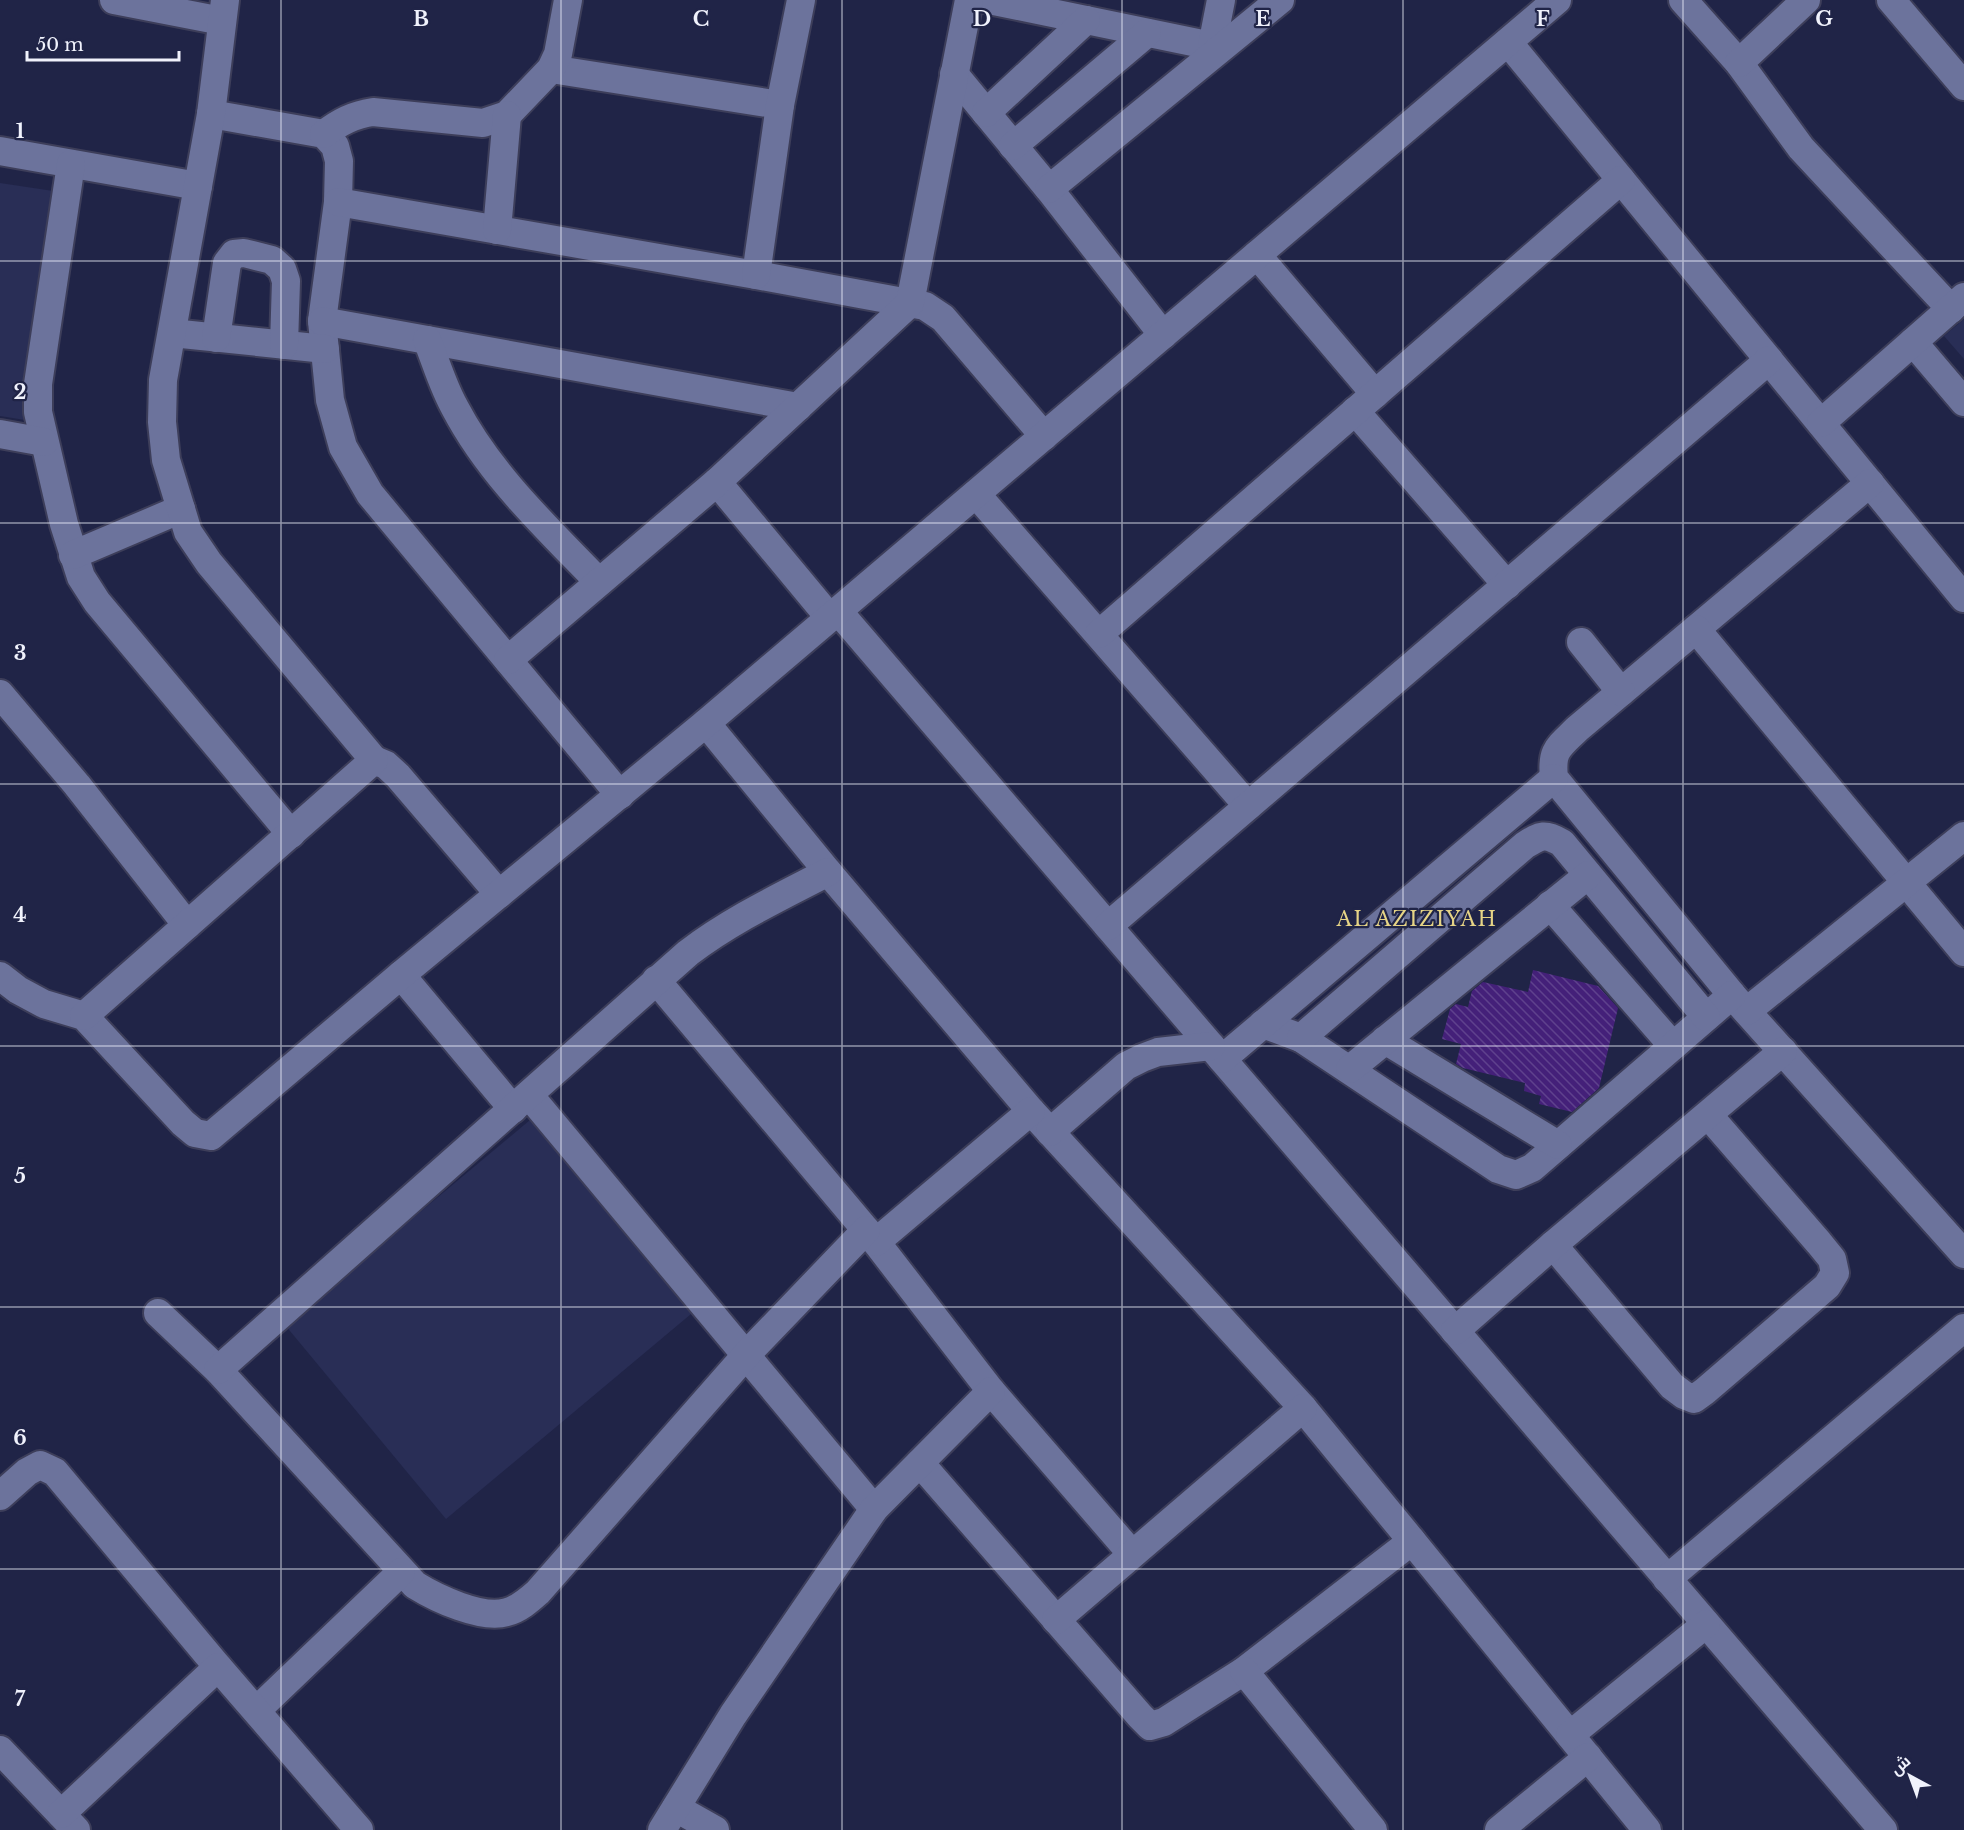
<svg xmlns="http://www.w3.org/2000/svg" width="1964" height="1830" font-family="'Libre Baskerville',Cairo,serif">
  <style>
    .built { fill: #292e56 }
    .building { fill: url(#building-back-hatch) }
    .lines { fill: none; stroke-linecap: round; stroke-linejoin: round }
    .minor-casing { stroke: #3d3e5a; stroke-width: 32 }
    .minor { stroke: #6c739c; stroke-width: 28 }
    .grid { fill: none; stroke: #f0f2fc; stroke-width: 1.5; stroke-opacity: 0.55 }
    .labels { text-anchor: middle; stroke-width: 4.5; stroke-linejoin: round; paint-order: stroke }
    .neighbourhood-label { font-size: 20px; letter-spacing: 1.5px; fill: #e6d486; stroke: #202447 }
    .grid-label { font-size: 20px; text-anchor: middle; font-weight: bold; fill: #f0f2fc; stroke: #202447; stroke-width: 4.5; stroke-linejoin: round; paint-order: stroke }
  </style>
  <defs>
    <pattern id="building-back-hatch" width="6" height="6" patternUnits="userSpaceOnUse" patternTransform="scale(1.5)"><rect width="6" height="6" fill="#442079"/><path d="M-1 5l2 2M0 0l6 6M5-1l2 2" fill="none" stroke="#5f418d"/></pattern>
  </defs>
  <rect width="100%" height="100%" fill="#202447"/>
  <g class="built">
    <polygon points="0,183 60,192 25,420 0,416"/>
    <polygon points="1964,319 1964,359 1944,336"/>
    <polygon points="536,1115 697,1309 446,1519 285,1325"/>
  </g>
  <polygon class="building" points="1533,970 1598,986 1618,1008 1599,1088 1572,1112 1539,1104 1541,1096 1524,1091 1525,1083 1463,1068 1456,1064 1461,1044 1442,1039 1450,1009 1456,1004 1468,1007 1472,991 1483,982 1528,992"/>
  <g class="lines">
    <g class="minor-casing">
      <g id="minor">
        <polyline points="114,0 222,21"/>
        <polyline points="989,0 1212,46 1218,50"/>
        <polyline points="1683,0 1739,63 1801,148 1951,309"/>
        <polyline points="1891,0 1964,86"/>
        <polyline points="1508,42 1964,598"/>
        <polyline points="1212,46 1221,0"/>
        <polyline points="1739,63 1806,0"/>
        <polyline points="551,69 780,105"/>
        <polyline points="954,74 1049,189 1163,335"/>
        <polyline points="986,113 1086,20"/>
        <polyline points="211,114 324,134 335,146 339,161 338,202 322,321 330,400 343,447 370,494 620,795"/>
        <path d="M324 134C340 122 353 115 373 112L483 123 507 115 551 69 558 54 568 0"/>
        <polyline points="1013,146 1147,33"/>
        <polyline points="0,151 198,186"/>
        <polyline points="71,164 38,384 38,412 64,524 81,577 97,602 291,834"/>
        <polyline points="1049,189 1280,0"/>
        <polyline points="338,202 756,275 925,306 943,318 1044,436"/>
        <polyline points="497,230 507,115"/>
        <polyline points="1257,255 1375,394"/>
        <polyline points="756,275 780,105 801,0"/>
        <polyline points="322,321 798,407"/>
        <polyline points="172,333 325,349"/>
        <polyline points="216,338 227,263 234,254 244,253 272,260 282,269 286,281 284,345"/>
        <path d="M427 340C436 362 443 387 455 408 490 475 547 528 599 582"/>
        <polyline points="1913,342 1964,402"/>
        <polyline points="1355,411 1507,585"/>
        <polyline points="1821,423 1964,297"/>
        <polyline points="0,434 44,442"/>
        <polyline points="717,482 830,618"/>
        <path d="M1870 483 1577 729C1558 748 1551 750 1554 778L1732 995 1964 1254"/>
        <polyline points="976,494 1248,806"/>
        <polyline points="73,555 181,509"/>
        <polyline points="838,611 1883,1830"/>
        <polyline points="1696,629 1964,952"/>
        <polyline points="1099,634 1621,180"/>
        <polyline points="1581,642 1621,692"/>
        <polyline points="508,660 717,482 910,303 969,0"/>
        <polyline points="0,694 77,785 187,925"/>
        <polyline points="706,723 828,872 1031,1111 1303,1408 1412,1541"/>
        <polyline points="374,760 386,765 398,776 499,894"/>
        <polyline points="1550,905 1673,1046"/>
        <polyline points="1108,926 1769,360"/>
        <polyline points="401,975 513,1109"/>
        <polyline points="0,976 18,990 44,1004 84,1016 183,1123 195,1133 211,1136 401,975 706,723 1557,0"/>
        <polyline points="656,980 876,1242 991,1391 1132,1554"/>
        <polyline points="1747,1011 1964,836"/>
        <polyline points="84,1016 374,760 209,563 188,532 166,460 162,422 163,380 211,114 225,0"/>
        <polyline points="1263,1024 1301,1038 1498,1169 1516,1175 1532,1168 1732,995"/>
        <path d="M1301 1038 1525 845C1541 835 1545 833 1562 843L1706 1017"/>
        <polyline points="1385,1040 1558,1145"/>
        <polyline points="1222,1059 1554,778"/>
        <polyline points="1350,1069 1588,875"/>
        <polyline points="529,1095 874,1509"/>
        <polyline points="1050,1132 1126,1066 1142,1058 1158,1052 1211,1046"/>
        <polyline points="876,1242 1031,1111"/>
        <polyline points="1553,1245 1672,1386 1684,1395 1694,1399 1705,1391 1827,1286 1835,1273 1832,1259 1819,1243 1709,1116"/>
        <path d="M158 1313 218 1370 415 1585C436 1598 482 1620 507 1612 519 1609 529 1600 538 1592L747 1354 866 1230"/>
        <polyline points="1455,1331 1553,1245 1783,1051"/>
        <path d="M218 1370 688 953C731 920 780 897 828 872"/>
        <polyline points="920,1463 1140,1716 1150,1726 1164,1722 1244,1671 1412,1541 1647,1830"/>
        <polyline points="0,1496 27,1472 40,1465 55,1472 218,1667"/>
        <polyline points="1667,1579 1964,1328"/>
        <polyline points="1056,1620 1303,1408"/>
        <polyline points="1244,1671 1373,1830"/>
        <polyline points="257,1710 401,1572"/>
        <polyline points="1570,1735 1706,1624"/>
        <polyline points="0,1750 76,1830"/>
        <polyline points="676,1808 715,1830"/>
        <polyline points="61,1814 218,1667 359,1830"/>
        <polyline points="662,1830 733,1715 874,1509 991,1391"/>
        <polyline points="1499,1830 1588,1757"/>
      </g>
    </g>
    <use href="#minor" class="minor"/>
  </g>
  <path class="grid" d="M281 0V1830M561 0V1830M842 0V1830M1122 0V1830M1403 0V1830M1683 0V1830M0 261H1964M0 523H1964M0 784H1964M0 1046H1964M0 1307H1964M0 1569H1964"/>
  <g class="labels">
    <g class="neighbourhood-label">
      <text x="1417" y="926">AL AZIZIYAH</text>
    </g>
  </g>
  <g class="grid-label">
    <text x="421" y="26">B</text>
    <text x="701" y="26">C</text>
    <text x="982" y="26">D</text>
    <text x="1263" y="26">E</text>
    <text x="1543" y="26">F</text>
    <text x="1824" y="26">G</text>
    <text x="20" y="138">1</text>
    <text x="20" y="399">2</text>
    <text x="20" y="660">3</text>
    <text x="20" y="922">4</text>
    <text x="20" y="1183">5</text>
    <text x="20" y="1445">6</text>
    <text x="20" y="1706">7</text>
  </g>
  <g transform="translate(1910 1776) rotate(319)" stroke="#202447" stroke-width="4.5" paint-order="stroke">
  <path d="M0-4.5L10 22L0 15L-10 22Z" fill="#f0f2fc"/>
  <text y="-9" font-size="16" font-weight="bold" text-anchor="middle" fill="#f0f2fc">ش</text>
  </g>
  <path d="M27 51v9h152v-9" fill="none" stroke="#f0f2fc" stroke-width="3"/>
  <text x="36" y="51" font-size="18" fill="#f0f2fc" stroke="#202447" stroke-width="4.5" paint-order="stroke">50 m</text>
</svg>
